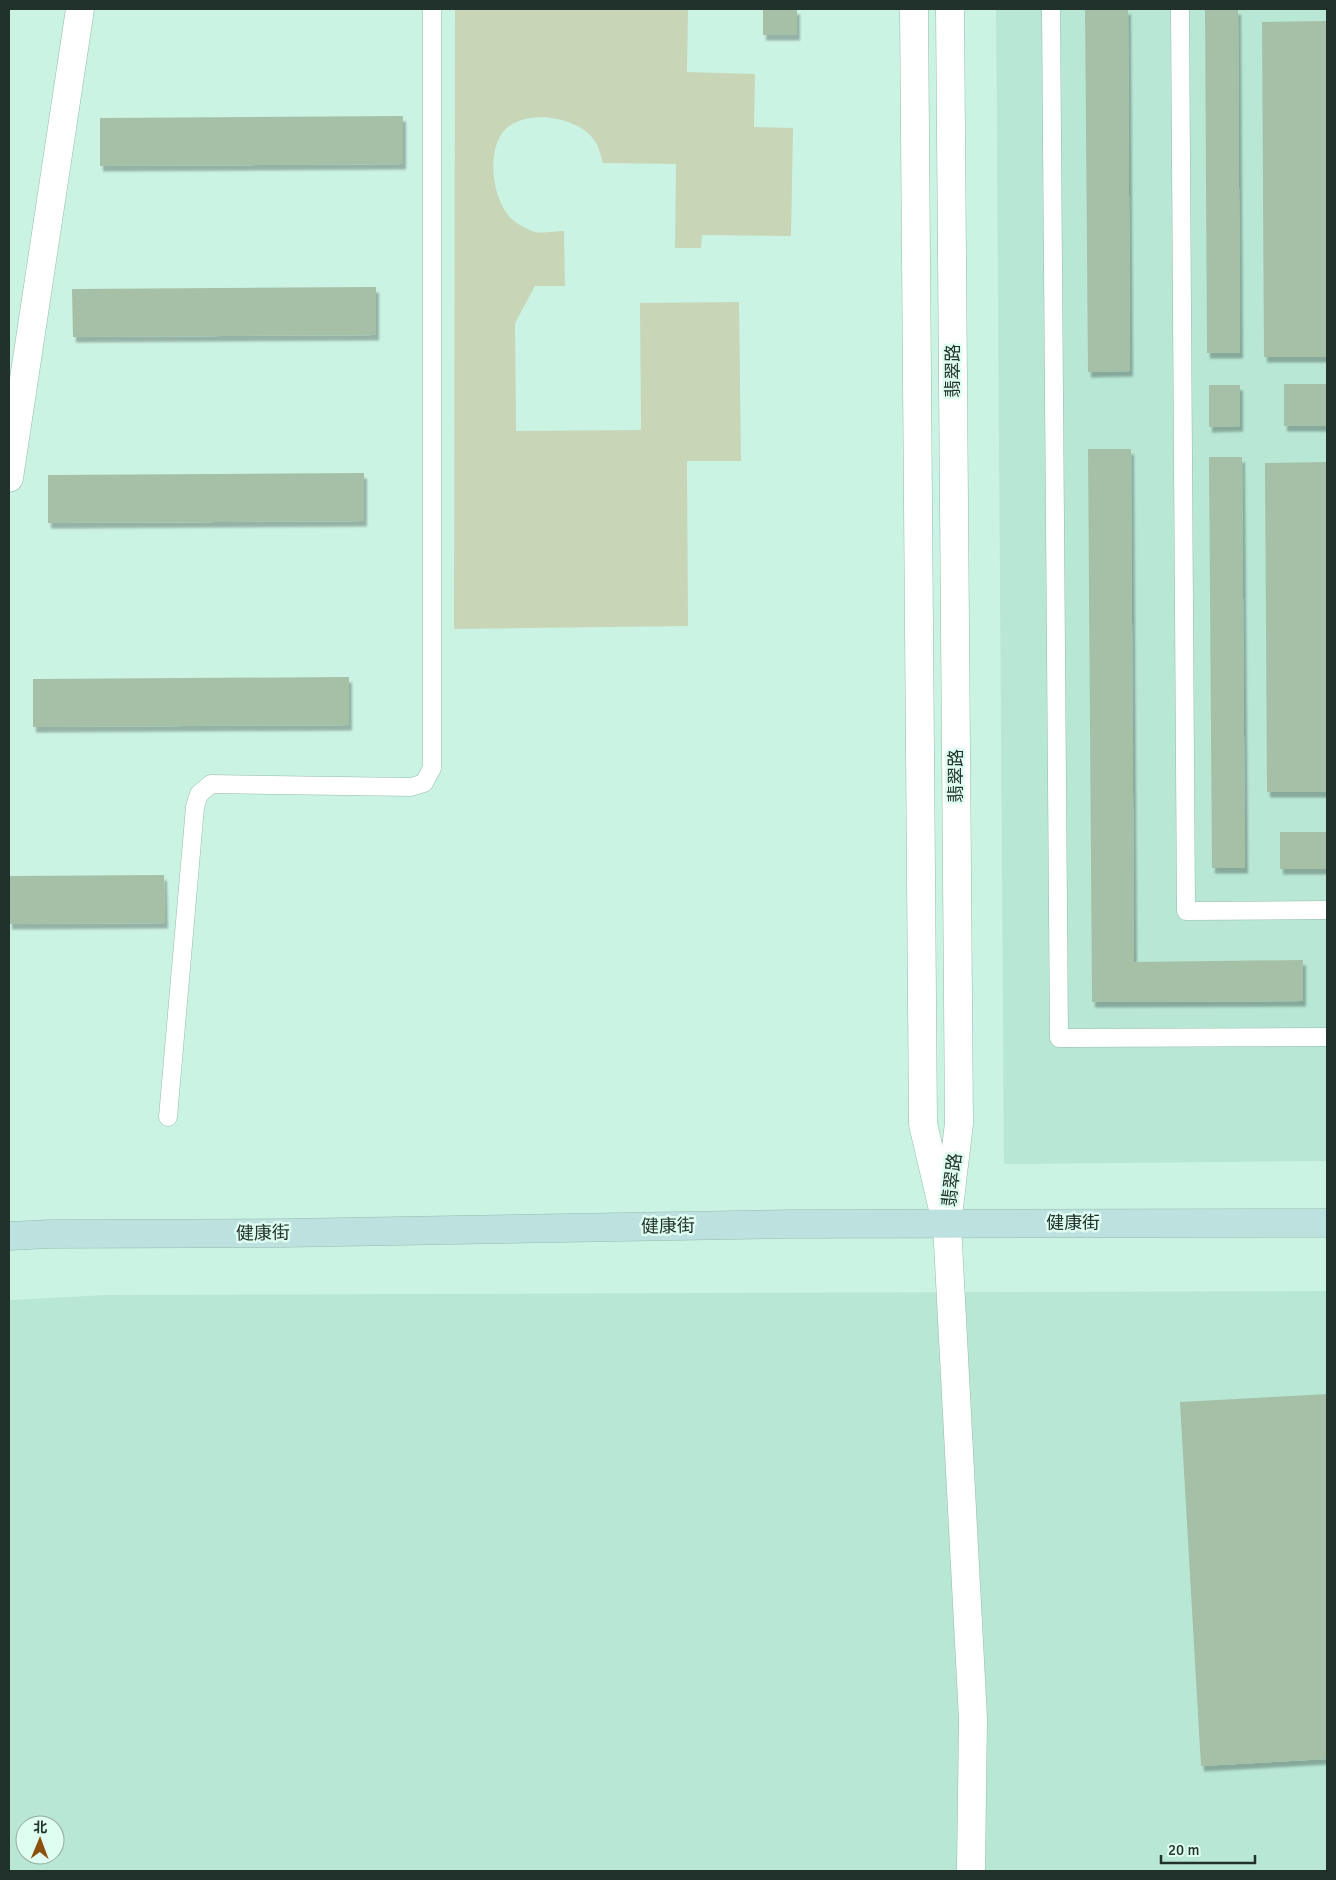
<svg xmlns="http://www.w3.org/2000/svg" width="1336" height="1880" font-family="Signika,'Noto Sans SC',sans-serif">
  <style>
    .built { fill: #b8e7d5; fill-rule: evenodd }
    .green { fill: #c8d5b6 }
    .building { fill: #a5c0a7; filter: url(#shadow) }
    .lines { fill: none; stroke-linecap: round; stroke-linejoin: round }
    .service-casing { stroke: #95bbac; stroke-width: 19 }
    .minor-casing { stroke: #95bbac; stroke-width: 29 }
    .tertiary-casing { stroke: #95bbac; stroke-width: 29 }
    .secondary-casing { stroke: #95bbac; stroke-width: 29 }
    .service { stroke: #fff; stroke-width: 18 }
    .minor { stroke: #fff; stroke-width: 28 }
    .tertiary { stroke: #fff; stroke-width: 28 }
    .secondary { stroke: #bde1df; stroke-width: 28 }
    .labels { text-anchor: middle; stroke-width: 5; stroke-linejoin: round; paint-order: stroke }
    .street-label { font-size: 18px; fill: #21312b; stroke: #defef1 }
  </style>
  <defs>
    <filter id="shadow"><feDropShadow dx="3" dy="5.5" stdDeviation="1" flood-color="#0004"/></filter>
  </defs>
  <rect width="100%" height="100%" fill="#cbf3e3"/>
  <g class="built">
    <polygon points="996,9 1327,9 1327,1161 1004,1164"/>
    <path d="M1327 1291V1871H9V1300L107 1295ZM25 1825H55V1855H25Z"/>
  </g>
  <path class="green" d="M455 9H688L687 72 755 74 754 127 793 128 791 236 702 235 701 248H675L676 164 603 163C601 156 599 147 595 141 579 116 523 107 503 132 487 153 492 194 508 215 512 221 523 227 530 230 538 235 554 231 564 231L565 286H535L515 323 516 431 641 430 640 303 739 302 741 461H687L688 626 454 629Z"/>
  <g class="building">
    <rect x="763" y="9" width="34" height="26"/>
    <polygon points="1085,9 1128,9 1130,371 1088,372"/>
    <polygon points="1205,9 1238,9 1240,353 1207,353"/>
    <polygon points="1327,21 1327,357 1264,357 1262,22"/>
    <polygon points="403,116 403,164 100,166 100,118"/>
    <polygon points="376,287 376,335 73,337 72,289"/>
    <rect x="1284" y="384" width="43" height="42"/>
    <polygon points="1209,385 1240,385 1240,426 1209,427"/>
    <polygon points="1088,449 1131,449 1134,962 1303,960 1303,1001 1092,1002"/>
    <polygon points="1209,457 1242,457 1245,868 1212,868"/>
    <polygon points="1327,462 1327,792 1267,792 1265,463"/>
    <polygon points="364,473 364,521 48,523 48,475"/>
    <polygon points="349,677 349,725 33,727 33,679"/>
    <rect x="1280" y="832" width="47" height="37"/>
    <polygon points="164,875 165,923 9,924 9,876"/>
    <polygon points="1327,1394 1327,1759 1201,1766 1180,1402"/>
  </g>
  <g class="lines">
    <g class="service-casing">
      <g id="service">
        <polyline points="1051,9 1059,1038 1327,1037"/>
        <polyline points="1180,9 1186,911 1327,910"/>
        <polyline points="168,1117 195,807 199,794 211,784 411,787 424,783 432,768 432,9"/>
      </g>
    </g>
    <g class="minor-casing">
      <polyline id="minor" points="9,478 80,9"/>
    </g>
    <g class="tertiary-casing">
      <g id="tertiary">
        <polyline points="914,9 923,1124 942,1205"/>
        <polyline points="950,9 959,1123 947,1224 973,1718 971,1871"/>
      </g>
    </g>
    <g class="secondary-casing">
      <polyline id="secondary" points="9,1236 50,1234 286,1233 789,1224 1327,1223"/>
    </g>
    <use href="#service" class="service"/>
    <use href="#minor" class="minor"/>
    <use href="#tertiary" class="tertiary"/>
    <use href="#secondary" class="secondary"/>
  </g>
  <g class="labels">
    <g class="street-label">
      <text transform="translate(953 371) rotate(-90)" y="6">翡翠路</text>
      <text transform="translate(956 776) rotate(-90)" y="6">翡翠路</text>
      <text transform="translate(952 1180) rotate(-83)" y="6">翡翠路</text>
      <text x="1073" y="1229">健康街</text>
      <text transform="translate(668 1226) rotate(-1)" y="6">健康街</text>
      <text transform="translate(263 1233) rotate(-1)" y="6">健康街</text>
    </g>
  </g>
  <rect width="1336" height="1880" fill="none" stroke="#21312b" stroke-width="20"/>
  <g transform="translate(40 1840) rotate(1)"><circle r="24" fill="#defef1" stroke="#92aca2"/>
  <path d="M0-4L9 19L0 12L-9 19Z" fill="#8b500b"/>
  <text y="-8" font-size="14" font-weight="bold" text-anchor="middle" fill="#21312b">北</text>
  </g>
  <path d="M1161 1855v8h94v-8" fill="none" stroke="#21312b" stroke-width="2.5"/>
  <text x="1168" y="1855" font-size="15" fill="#21312b" stroke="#defef1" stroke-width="4" paint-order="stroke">20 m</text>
</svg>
